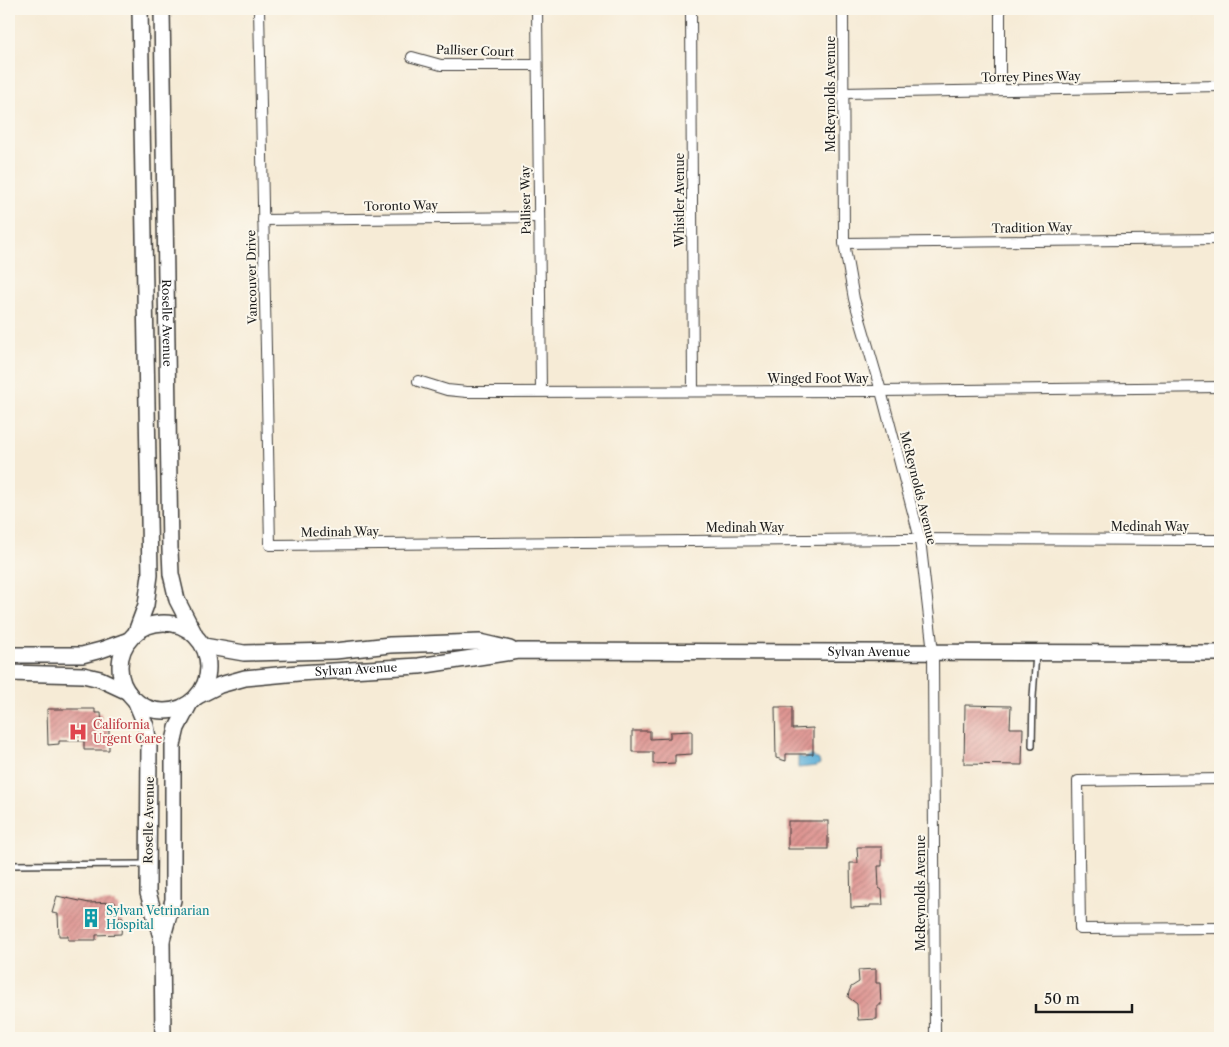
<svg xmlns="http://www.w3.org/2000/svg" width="1229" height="1047" font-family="'Libre Caslon Text',serif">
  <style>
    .water { fill: #5cafd8; stroke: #3c667a }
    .building { fill: url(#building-hatch) }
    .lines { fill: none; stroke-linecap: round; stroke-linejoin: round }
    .service-casing { stroke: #3d3b38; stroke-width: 8 }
    .minor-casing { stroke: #3d3b38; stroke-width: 12 }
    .secondary-casing { stroke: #3d3b38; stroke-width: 18 }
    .service { stroke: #fff; stroke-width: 5 }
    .minor { stroke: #fff; stroke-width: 10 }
    .secondary { stroke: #fff; stroke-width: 15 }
    .labels { text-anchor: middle; stroke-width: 4; stroke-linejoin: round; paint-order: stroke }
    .street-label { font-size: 12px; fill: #1c1c1c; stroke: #fbf7ec }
    .health-label { font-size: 12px; fill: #be3a42; stroke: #fbf7ec; text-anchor: start }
    .culture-label { font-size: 12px; fill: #0d838f; stroke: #fbf7ec; text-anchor: start }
  </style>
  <defs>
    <pattern id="building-hatch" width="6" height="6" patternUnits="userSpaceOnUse" patternTransform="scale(1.25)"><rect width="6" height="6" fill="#dd908d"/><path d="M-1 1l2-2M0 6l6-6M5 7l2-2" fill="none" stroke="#b27572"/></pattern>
  </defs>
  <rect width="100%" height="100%" fill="#fbf7ec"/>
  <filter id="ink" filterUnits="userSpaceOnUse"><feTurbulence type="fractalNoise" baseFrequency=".02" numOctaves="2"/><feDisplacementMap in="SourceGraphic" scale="10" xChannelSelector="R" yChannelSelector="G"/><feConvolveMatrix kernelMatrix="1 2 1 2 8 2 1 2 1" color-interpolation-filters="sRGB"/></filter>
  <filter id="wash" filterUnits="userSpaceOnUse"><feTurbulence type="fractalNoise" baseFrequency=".0096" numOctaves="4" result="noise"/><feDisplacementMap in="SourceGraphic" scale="20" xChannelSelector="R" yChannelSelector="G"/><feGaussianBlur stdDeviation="1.12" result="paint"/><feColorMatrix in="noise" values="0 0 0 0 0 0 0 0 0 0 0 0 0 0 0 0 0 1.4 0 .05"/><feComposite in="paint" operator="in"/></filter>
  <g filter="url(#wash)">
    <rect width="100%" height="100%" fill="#f6ebd6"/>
    <polygon class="water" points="811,755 819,760 820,764 817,766 798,768 798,756 804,758"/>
    <g id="blocks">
      <g class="building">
        <polygon points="965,705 1011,706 1010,728 1023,728 1022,765 964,764"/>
        <polygon points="775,707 792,707 792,729 813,728 813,754 786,754 786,761 776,758"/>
        <polygon points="47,709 95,709 95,713 101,713 102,724 109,724 109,750 84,750 84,741 59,741 59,744 48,745"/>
        <polygon points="632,731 650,731 650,739 670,738 670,732 692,731 692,754 675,755 675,763 653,764 653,752 632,752"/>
        <rect x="788" y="821" width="40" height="28"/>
        <polygon points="857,847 882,847 882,866 878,866 879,888 882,890 883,905 870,905 870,907 851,908 850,863 858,863"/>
        <polygon points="57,896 89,903 115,902 115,905 119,905 117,916 123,917 121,934 96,935 96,940 68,940 68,936 59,936 58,914 52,913"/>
        <polygon points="876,969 876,983 880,983 881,1005 877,1005 877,1019 858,1020 857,1004 848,997 849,992 851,987 859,982 858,970"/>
      </g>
    </g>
  </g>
  <g filter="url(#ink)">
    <use href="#blocks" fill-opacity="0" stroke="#3d3b38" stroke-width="1"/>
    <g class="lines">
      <g class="service-casing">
        <g id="service">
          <polyline points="1032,746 1033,697 1036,653"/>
          <polyline points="9,865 146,864"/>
        </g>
      </g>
      <g class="minor-casing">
        <g id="minor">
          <polyline points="259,9 270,545 905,539 1220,540"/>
          <polyline points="537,9 541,391"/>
          <polyline points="691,9 693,391"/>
          <polyline points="843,9 844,243 854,299 881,391 920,539 933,652 935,1038"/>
          <polyline points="1000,9 1000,90"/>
          <polyline points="412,57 441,65 537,65"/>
          <polyline points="843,93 1220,86"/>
          <polyline points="263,220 539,217"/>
          <polyline points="844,243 1220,239"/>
          <polyline points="418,381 447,390 467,392 881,391 1220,387"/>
          <polyline points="1220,779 1078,781 1080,929 1220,928"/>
        </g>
      </g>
      <g class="secondary-casing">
        <g id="secondary">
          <path id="s1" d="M162 9 170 550 171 574 177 600 194 633"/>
          <circle cx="164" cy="667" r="44"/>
          <polyline points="136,632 146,605 150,575 140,9"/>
          <polyline points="204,646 244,653 335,651 390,645 480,642 510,649"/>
          <polyline points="9,655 82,655 101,650 129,640"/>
          <polyline points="9,673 83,675 100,679 128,692"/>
          <path id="s2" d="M198 696 220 685 245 678 298 673 419 666 519 651 1220 653"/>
          <polyline points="135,700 146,726 149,743 148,893 162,940"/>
          <polyline points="163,1038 162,940 173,900 173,745 177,728 190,703"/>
        </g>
      </g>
      <use href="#service" class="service"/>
      <use href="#minor" class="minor"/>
      <use href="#secondary" class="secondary"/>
    </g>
  </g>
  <defs>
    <g id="hospital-bare" transform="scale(1.5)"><path d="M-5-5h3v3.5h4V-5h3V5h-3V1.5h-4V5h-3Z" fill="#e0444e" stroke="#fbf7ec" stroke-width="2.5" paint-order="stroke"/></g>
    <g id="building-bare" transform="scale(1.5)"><path d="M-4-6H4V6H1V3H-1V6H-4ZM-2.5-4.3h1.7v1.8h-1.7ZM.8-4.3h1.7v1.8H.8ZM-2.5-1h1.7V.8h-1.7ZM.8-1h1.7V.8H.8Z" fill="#0f9aa8" stroke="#fbf7ec" stroke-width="2.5" paint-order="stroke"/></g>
  </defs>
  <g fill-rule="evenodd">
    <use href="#hospital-bare" x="78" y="732"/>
    <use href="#building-bare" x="91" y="918"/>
  </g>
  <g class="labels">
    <g class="street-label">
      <text transform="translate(475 51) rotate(2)" y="4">Palliser Court</text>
      <text transform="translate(1031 77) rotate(-1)" y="4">Torrey Pines Way</text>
      <text transform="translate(831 94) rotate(-90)" y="4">McReynolds Avenue</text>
      <text transform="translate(526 200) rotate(-91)" y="4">Palliser Way</text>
      <text transform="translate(680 200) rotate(-90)" y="4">Whistler Avenue</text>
      <text transform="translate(401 206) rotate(-1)" y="4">Toronto Way</text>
      <text transform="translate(1032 228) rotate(-1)" y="4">Tradition Way</text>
      <text transform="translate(252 277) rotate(-91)" y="4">Vancouver Drive</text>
      <text dy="4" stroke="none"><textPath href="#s1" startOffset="314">Roselle Avenue</textPath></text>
      <text x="818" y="383">Winged Foot Way</text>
      <text transform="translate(918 488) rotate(76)" y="4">McReynolds Avenue</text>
      <text x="1150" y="531">Medinah Way</text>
      <text x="745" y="532">Medinah Way</text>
      <text transform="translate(340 532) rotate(-1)" y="4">Medinah Way</text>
      <text dy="4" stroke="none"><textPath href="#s2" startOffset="676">Sylvan Avenue</textPath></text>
      <text dy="4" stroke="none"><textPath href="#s2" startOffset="162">Sylvan Avenue</textPath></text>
      <text transform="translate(149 820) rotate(-89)" y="4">Roselle Avenue</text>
      <text transform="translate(921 893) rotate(-90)" y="4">McReynolds Avenue</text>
    </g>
    <g class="health-label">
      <text x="93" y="729">California<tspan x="93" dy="14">Urgent Care</tspan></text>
    </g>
    <g class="culture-label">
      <text x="106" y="915">Sylvan Vetrinarian<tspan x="106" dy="14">Hospital</tspan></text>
    </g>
  </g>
  <rect width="1229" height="1047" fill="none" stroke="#fbf7ec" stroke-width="30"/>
  <path d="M1036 1004v8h96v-8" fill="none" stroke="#1c1c1c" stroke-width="2.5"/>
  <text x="1044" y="1004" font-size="15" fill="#1c1c1c" stroke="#fbf7ec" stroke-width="4" paint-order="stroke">50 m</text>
</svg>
